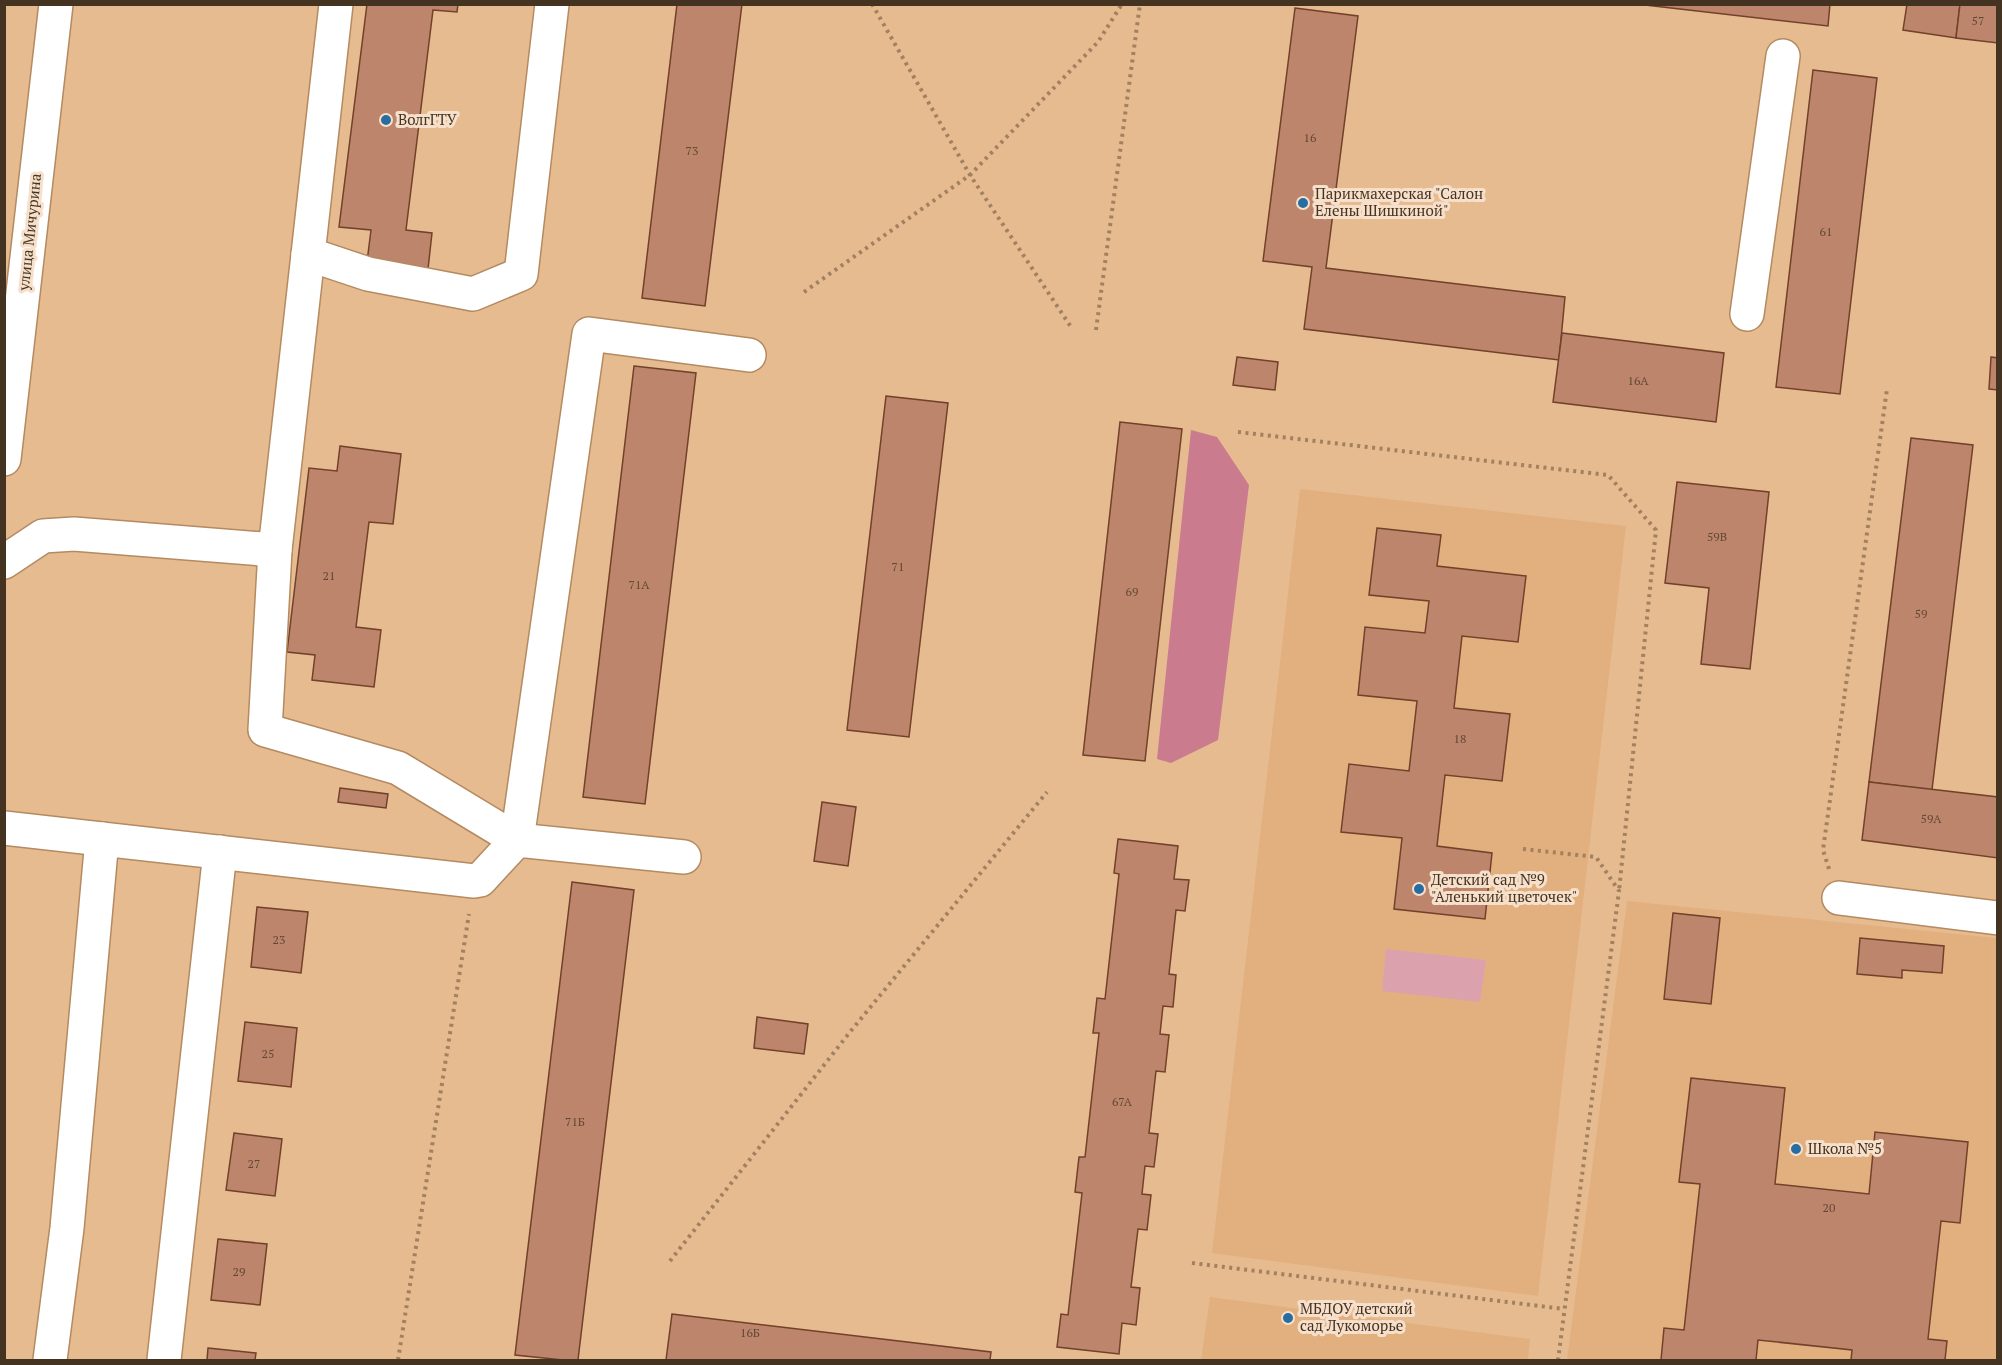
<svg xmlns="http://www.w3.org/2000/svg" width="2002" height="1365" font-family="'PT Serif',serif">
  <style>
    .built { fill: #e2b07f }
    .green { fill: #dba1ad }
    .forest { fill: #ca7b8d }
    .building { fill: #bc856c; stroke: #72412a; stroke-width: 1.5 }
    .lines { fill: none; stroke-linecap: round; stroke-linejoin: round }
    .minor-casing { stroke: #b48a60; stroke-width: 36 }
    .path { stroke: #a28161; stroke-width: 4; stroke-dasharray: 3 4.5; stroke-linecap: butt }
    .minor { stroke: #fff; stroke-width: 33 }
    .poi-dot { fill: #276da1; stroke: #f7e0cb; stroke-width: 2 }
    .labels { text-anchor: middle; stroke-width: 6; stroke-linejoin: round; paint-order: stroke }
    .number-label { font-size: 12px; fill: #634834 }
    .poi-label { font-size: 15px; fill: #453321; stroke: #f7e0cb; text-anchor: start }
    .street-label { font-size: 15px; fill: #453321; stroke: #f7e0cb }
  </style>
  <rect width="100%" height="100%" fill="#e7bb90"/>
  <g class="built">
    <polygon points="1300,489 1626,526 1538,1296 1212,1253"/>
    <polygon points="1627,901 1997,938 1997,1360 1567,1360"/>
    <polygon points="1210,1297 1530,1339 1528,1360 1201,1360"/>
  </g>
  <polygon class="green" points="1386,949 1486,960 1480,1002 1382,991"/>
  <polygon class="forest" points="1191,430 1217,437 1249,485 1218,740 1171,763 1157,759"/>
  <g class="building">
    <polygon points="367,4 458,4 457,12 433,10 406,230 432,233 428,269 367,262 371,230 339,227"/>
    <polygon points="677,4 742,4 705,306 642,298"/>
    <polygon points="1636,4 1830,4 1828,26"/>
    <polygon points="1907,4 1960,4 1956,38 1903,30"/>
    <polygon points="1960,4 1998,4 1998,43 1956,38"/>
    <polygon points="1295,8 1358,16 1326,268 1565,297 1559,360 1304,329 1312,267 1263,261"/>
    <polygon points="1813,70 1877,78 1840,394 1776,387"/>
    <polygon points="1562,333 1724,353 1716,422 1553,402"/>
    <polygon points="1237,357 1278,362 1275,390 1233,385"/>
    <polygon points="1991,357 1998,358 1998,390 1989,389"/>
    <polygon points="634,366 696,373 645,804 583,797"/>
    <polygon points="886,396 948,403 909,737 847,730"/>
    <polygon points="1120,422 1182,429 1145,761 1083,755"/>
    <polygon points="1911,438 1973,445 1932,790 1869,782"/>
    <polygon points="340,446 401,454 393,524 369,522 356,627 381,630 374,687 312,680 315,655 287,652 309,468 337,471"/>
    <polygon points="1677,482 1769,492 1750,669 1701,664 1709,588 1665,583"/>
    <polygon points="1377,528 1441,535 1437,566 1526,576 1518,642 1462,636 1454,708 1510,714 1502,781 1445,775 1437,846 1492,853 1485,919 1394,909 1402,838 1341,832 1349,764 1409,771 1417,701 1358,695 1365,627 1425,633 1429,601 1369,595"/>
    <polygon points="1869,782 1998,797 1998,858 1862,840"/>
    <polygon points="340,788 388,794 386,808 338,802"/>
    <polygon points="822,802 856,807 848,866 814,861"/>
    <polygon points="1118,839 1178,846 1174,879 1189,880 1185,911 1176,910 1169,974 1176,975 1173,1007 1163,1006 1160,1034 1169,1035 1165,1072 1156,1071 1149,1133 1158,1134 1154,1167 1145,1166 1142,1194 1151,1195 1147,1230 1138,1229 1131,1287 1140,1288 1136,1325 1122,1323 1119,1354 1057,1347 1061,1314 1068,1315 1082,1193 1075,1192 1079,1157 1085,1157 1099,1033 1093,1033 1097,998 1105,999 1119,874 1114,873"/>
    <polygon points="572,882 634,890 578,1360 563,1360 515,1355"/>
    <polygon points="257,907 308,912 301,973 251,967"/>
    <polygon points="1673,913 1720,918 1711,1004 1664,999"/>
    <polygon points="1860,938 1944,946 1942,973 1902,970 1902,978 1857,974"/>
    <polygon points="757,1017 808,1024 804,1054 754,1048"/>
    <polygon points="245,1022 297,1028 291,1087 238,1081"/>
    <polygon points="1691,1078 1785,1088 1775,1184 1869,1194 1875,1132 1968,1142 1960,1223 1941,1221 1928,1339 1947,1341 1945,1360 1851,1360 1852,1350 1758,1340 1756,1360 1661,1360 1664,1328 1684,1330 1700,1184 1679,1182"/>
    <polygon points="234,1133 282,1139 275,1196 226,1190"/>
    <polygon points="218,1239 267,1244 260,1305 211,1300"/>
    <polygon points="672,1314 991,1352 990,1360 666,1360"/>
    <polygon points="208,1348 256,1353 255,1360 207,1360"/>
  </g>
  <g class="lines">
    <g class="minor-casing">
      <g id="minor">
        <polyline points="308,254 368,274 473,294 521,274 552,4"/>
        <polyline points="1747,314 1783,56"/>
        <polyline points="4,459 56,4"/>
        <polyline points="275,550 265,730 398,768 517,840 589,334 749,355"/>
        <polyline points="4,562 43,536 74,534 275,550 336,4"/>
        <polyline points="4,828 474,881 480,880 517,840 684,857"/>
        <polyline points="1839,898 1998,918"/>
        <polyline points="50,1360 67,1228 102,839"/>
        <polyline points="164,1360 220,852"/>
      </g>
    </g>
    <g class="path">
      <polyline points="872,4 970,175 1071,327"/>
      <polyline points="804,292 970,175 1098,42 1122,4"/>
      <polyline points="1096,330 1140,4"/>
      <polyline points="1238,432 1608,475 1656,530 1619,891"/>
      <polyline points="1523,849 1596,857 1619,891 1558,1360"/>
      <polyline points="1829,869 1823,850 1887,389"/>
      <polyline points="670,1261 850,1032 1047,792"/>
      <polyline points="1192,1263 1564,1309"/>
      <polyline points="398,1360 469,914"/>
    </g>
    <use href="#minor" class="minor"/>
  </g>
  <g class="poi-dot">
    <circle cx="386" cy="120" r="6"/>
    <circle cx="1303" cy="203" r="6"/>
    <circle cx="1419" cy="889" r="6"/>
    <circle cx="1796" cy="1149" r="6"/>
    <circle cx="1288" cy="1318" r="6"/>
  </g>
  <g class="labels">
    <g class="number-label">
      <text x="1978" y="25">57</text>
      <text x="1310" y="142">16</text>
      <text x="692" y="155">73</text>
      <text x="1826" y="236">61</text>
      <text x="1638" y="385">16А</text>
      <text x="1717" y="541">59В</text>
      <text x="898" y="571">71</text>
      <text x="329" y="580">21</text>
      <text x="639" y="589">71А</text>
      <text x="1132" y="596">69</text>
      <text x="1921" y="618">59</text>
      <text x="1460" y="743">18</text>
      <text x="1931" y="823">59А</text>
      <text x="279" y="944">23</text>
      <text x="268" y="1058">25</text>
      <text x="1122" y="1106">67А</text>
      <text x="575" y="1126">71Б</text>
      <text x="254" y="1168">27</text>
      <text x="1829" y="1212">20</text>
      <text x="239" y="1276">29</text>
      <text x="750" y="1337">16Б</text>
    </g>
    <g class="poi-label">
      <text x="398" y="125">ВолгГТУ</text>
      <text x="1315" y="199">Парикмахерская "Салон<tspan x="1315" dy="17">Елены Шишкиной"</tspan></text>
      <text x="1431" y="885">Детский сад №9<tspan x="1431" dy="17">"Аленький цветочек"</tspan></text>
      <text x="1808" y="1154">Школа №5</text>
      <text x="1300" y="1314">МБДОУ детский<tspan x="1300" dy="17">сад Лукоморье</tspan></text>
    </g>
    <g class="street-label">
      <text transform="translate(30 232) rotate(-84)" y="5">улица Мичурина</text>
    </g>
  </g>
  <rect width="2002" height="1365" fill="none" stroke="#453321" stroke-width="12"/>
</svg>
